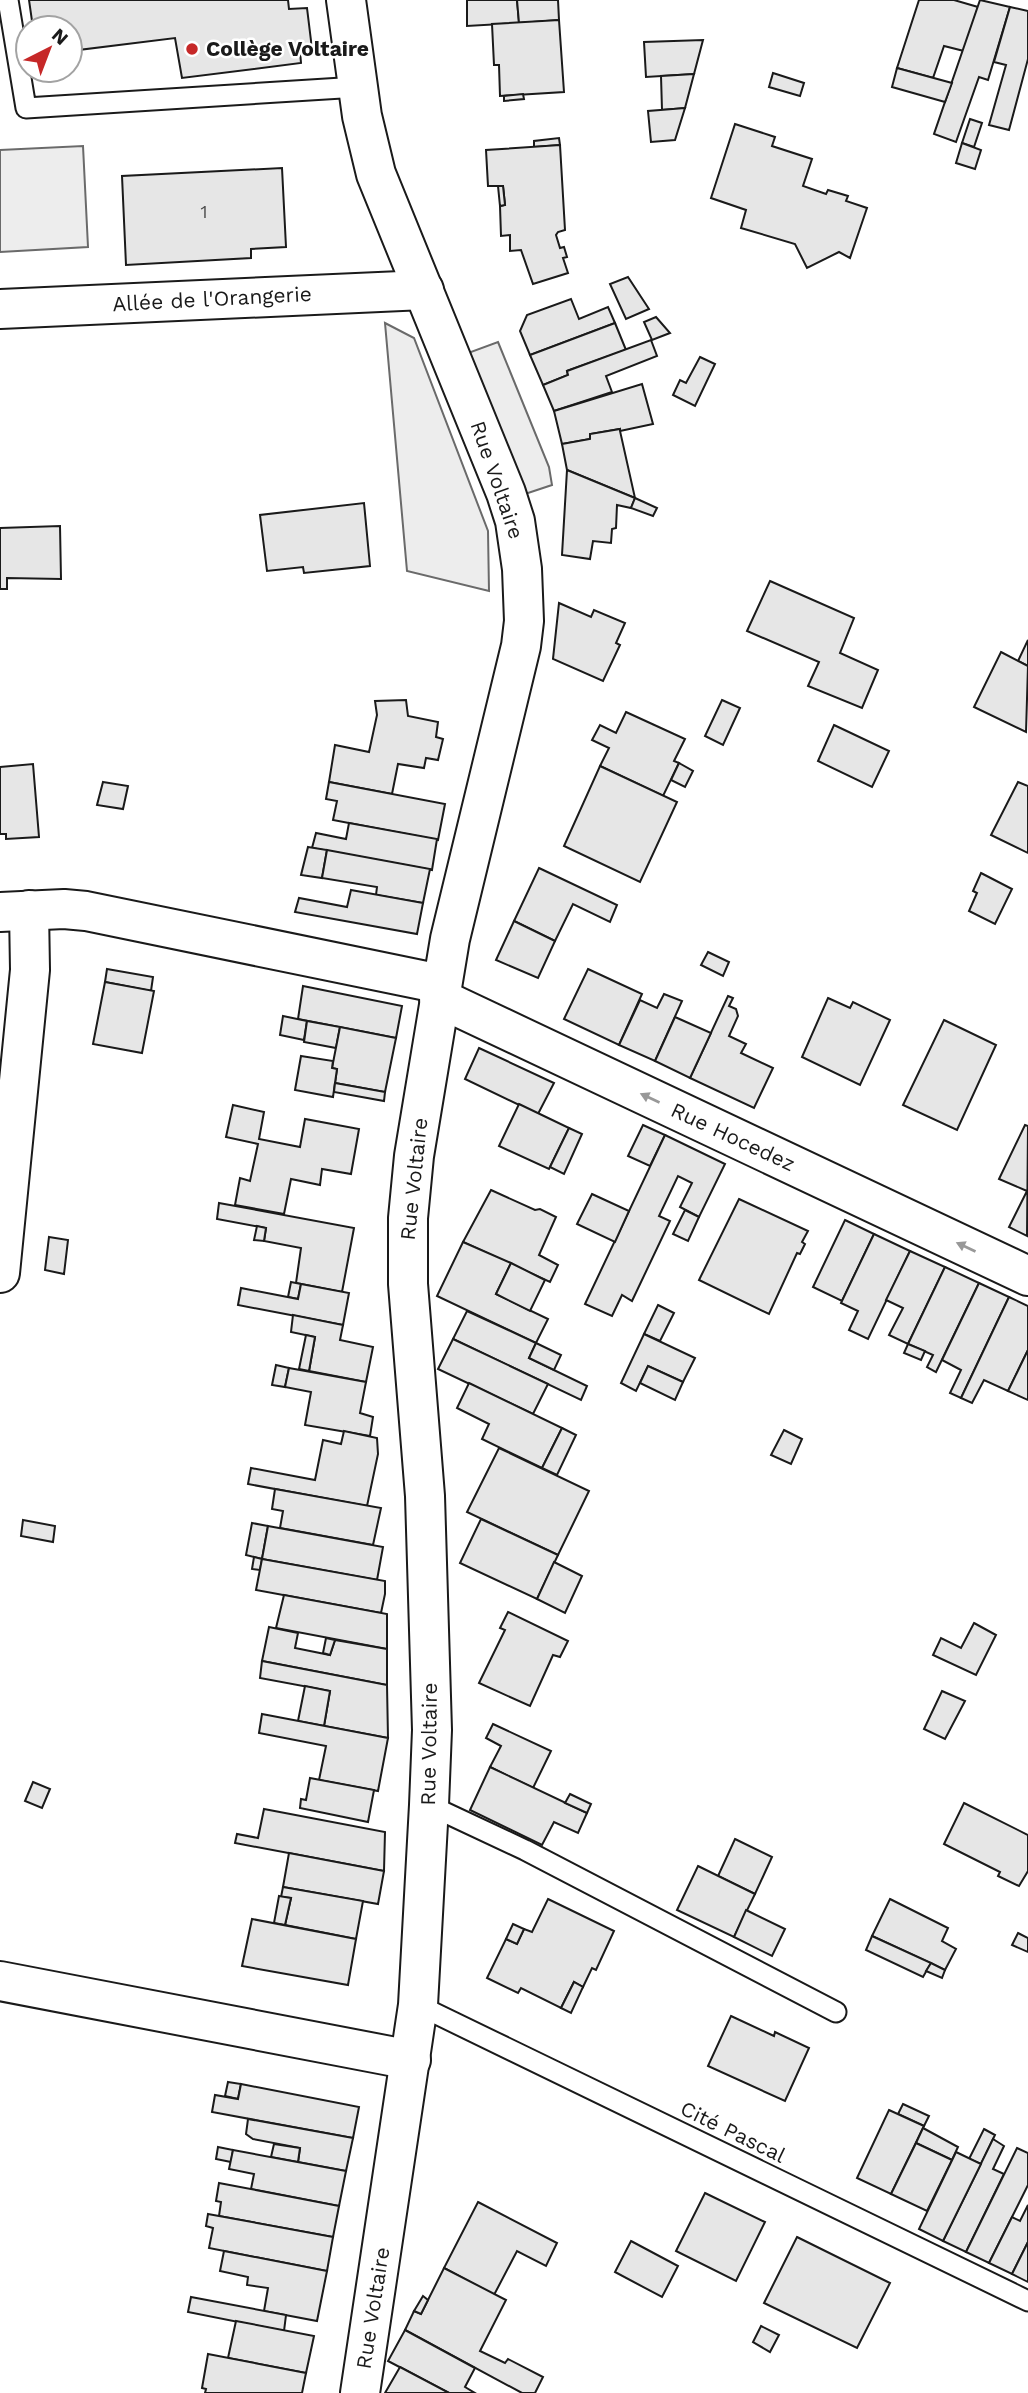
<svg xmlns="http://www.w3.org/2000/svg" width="1028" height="2393" font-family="'Work Sans',sans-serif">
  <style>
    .built { fill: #ededed; stroke: #6a6a6a; stroke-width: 2 }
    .building { fill: #e6e6e6; stroke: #1a1a1a; stroke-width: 2 }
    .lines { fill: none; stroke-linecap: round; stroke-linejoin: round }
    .lane-casing { stroke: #1a1a1a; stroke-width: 23 }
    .street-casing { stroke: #1a1a1a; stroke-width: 42 }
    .lane { stroke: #fff; stroke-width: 19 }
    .street { stroke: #fff; stroke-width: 38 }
    .oneway { fill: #989898 }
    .poi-dot { fill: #c62828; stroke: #fff; stroke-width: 2.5 }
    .labels { text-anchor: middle; stroke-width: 5; stroke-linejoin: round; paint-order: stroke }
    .number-label { font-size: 18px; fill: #4d4d4d }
    .poi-label { font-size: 21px; font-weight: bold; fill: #1a1a1a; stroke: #fff; text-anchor: start }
    .street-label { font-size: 21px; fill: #1a1a1a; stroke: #fff }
  </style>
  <rect width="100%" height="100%" fill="#fff"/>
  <g class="built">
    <polygon points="83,146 88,247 0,252 0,150"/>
    <polygon points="385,323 414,338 488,531 489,591 407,571"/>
    <polygon points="498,342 549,467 552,485 522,495 468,353"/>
  </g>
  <g class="building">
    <polygon points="29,0 288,0 289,9 307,8 312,49 300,51 301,63 182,78 175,38 70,51 70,28 33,28"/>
    <polygon points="467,0 517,0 519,23 467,26"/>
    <polygon points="517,0 558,0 559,20 519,23"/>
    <polygon points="919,0 954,0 978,7 964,51 944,46 933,78 897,68"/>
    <polygon points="980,0 1010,7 988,80 979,77 956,142 934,134"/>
    <polygon points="1010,7 1028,11 1028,59 1009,130 989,125 1006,65 994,62"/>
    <polygon points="559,20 564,92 500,96 499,65 494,65 492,24"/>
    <polygon points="703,40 694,74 646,77 644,42"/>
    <polygon points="897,68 952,83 945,102 892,87"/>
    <polygon points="773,73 804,83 800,96 769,87"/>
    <polygon points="694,74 685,108 662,110 661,76"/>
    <polygon points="523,94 524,99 504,101 504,96"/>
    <polygon points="685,108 675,140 651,142 648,111"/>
    <polygon points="970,119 982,123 974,147 962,143"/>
    <polygon points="735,124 775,137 772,146 812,159 803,186 826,194 828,190 848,196 846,201 867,208 850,258 839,252 807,268 795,244 741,228 746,210 711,198"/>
    <polygon points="559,138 560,145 534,147 534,141"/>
    <polygon points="962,143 981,150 975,169 956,163"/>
    <polygon points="560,145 565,230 558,232 556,235 560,248 564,247 567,257 563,258 568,273 533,284 521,250 510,251 510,235 501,236 500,206 505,205 503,186 488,186 486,150"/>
    <polygon points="282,168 286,247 251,249 251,258 126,265 122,176"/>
    <polygon points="498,186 503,186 505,205 500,206"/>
    <polygon points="628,277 649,309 626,319 610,284"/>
    <polygon points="571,299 579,319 608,307 615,323 530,355 520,331 527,315"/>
    <polygon points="656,317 670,333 652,340 644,322"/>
    <polygon points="615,323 626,350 567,371 568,375 543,385 530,355"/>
    <polygon points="651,340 657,356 606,376 612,392 554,411 543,385 568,375 567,371"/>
    <polygon points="700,357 715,364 695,406 673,395 680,380 686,383"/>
    <polygon points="642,384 653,424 620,431 620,429 590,434 590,439 562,444 554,411"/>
    <polygon points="620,429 620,431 635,498 567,470 562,444 590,439 590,434"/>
    <polygon points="567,470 635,498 631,508 617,505 616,528 612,529 611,543 593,541 590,559 562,555"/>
    <polygon points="635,498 657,508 653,516 631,508"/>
    <polygon points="364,503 370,566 304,573 303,567 267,571 260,515"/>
    <polygon points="60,526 61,579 7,578 7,589 0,589 0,528"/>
    <polygon points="770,581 854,618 840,653 878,670 862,708 808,686 819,662 747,631"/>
    <polygon points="559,603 591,617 594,610 625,623 616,643 620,645 603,681 553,659"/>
    <polygon points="1028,640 1028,666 1018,661"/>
    <polygon points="1001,652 1028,666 1026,732 974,707"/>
    <polygon points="406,700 408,716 438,722 436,737 443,739 438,760 426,758 424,768 398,764 392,794 329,782 335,745 369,752 377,715 375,701"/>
    <polygon points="722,700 740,708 723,745 705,736"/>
    <polygon points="626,712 685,739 674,761 679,763 663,796 600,766 609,748 592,740 600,725 616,733"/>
    <polygon points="834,725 889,751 872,787 818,761"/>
    <polygon points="679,763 693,771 685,787 671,780"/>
    <polygon points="33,764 39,837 6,839 6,834 0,834 0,767"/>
    <polygon points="600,766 677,802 640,882 564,846"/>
    <polygon points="103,782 128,786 123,809 97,805"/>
    <polygon points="329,782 445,804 438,840 333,820 337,801 326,799"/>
    <polygon points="1018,782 1028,786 1028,853 991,835"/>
    <polygon points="349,823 437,839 432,870 312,848 316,833 346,839"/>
    <polygon points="308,847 327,850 322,878 301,875"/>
    <polygon points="327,850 430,869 423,903 376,895 377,887 322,878"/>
    <polygon points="539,868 617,905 610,922 573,904 555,941 514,921"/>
    <polygon points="981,873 1012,889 995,924 969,911 977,893 973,891"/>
    <polygon points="351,890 423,903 417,934 295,912 299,898 347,907"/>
    <polygon points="514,921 555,941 538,978 496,960"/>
    <polygon points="708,952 729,962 723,976 701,965"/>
    <polygon points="107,969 153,977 151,991 105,982"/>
    <polygon points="588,969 642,994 619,1045 564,1019"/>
    <polygon points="105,982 154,991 142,1053 93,1044"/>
    <polygon points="303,986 402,1006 396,1038 298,1019"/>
    <polygon points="664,994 682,1001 655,1061 619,1045 640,1000 657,1008"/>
    <polygon points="728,996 733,998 729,1006 736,1009 738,1016 729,1036 746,1044 741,1053 773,1068 754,1108 690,1078"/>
    <polygon points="828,998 850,1008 853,1002 890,1020 860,1085 802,1057"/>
    <polygon points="283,1016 307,1021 304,1040 280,1035"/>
    <polygon points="675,1017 711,1033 690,1078 655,1061"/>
    <polygon points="944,1020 996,1045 957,1130 903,1105"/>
    <polygon points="307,1021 340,1027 336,1048 304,1042"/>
    <polygon points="340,1027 396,1038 385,1092 335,1083 337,1069 332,1068"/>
    <polygon points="479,1048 554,1083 538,1114 465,1079"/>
    <polygon points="301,1056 333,1061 332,1068 337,1069 333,1097 295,1090"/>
    <polygon points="335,1083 385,1092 384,1101 334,1092"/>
    <polygon points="519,1104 569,1128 549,1169 499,1146"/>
    <polygon points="233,1105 264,1112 259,1139 300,1147 305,1119 359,1129 351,1174 322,1169 320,1185 291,1179 284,1214 235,1205 240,1178 250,1181 258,1144 226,1137"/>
    <polygon points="643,1125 665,1135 650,1166 628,1156"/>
    <polygon points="1025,1125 1028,1126 1027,1236 1009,1227 1027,1191 999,1179"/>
    <polygon points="569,1128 582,1134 564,1174 550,1167"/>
    <polygon points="665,1135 725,1164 699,1217 680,1207 692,1183 678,1176 659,1216 670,1221 632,1301 622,1295 612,1316 585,1304"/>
    <polygon points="491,1190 535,1210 540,1209 556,1217 539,1255 558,1265 550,1282 463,1242"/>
    <polygon points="592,1194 629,1211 615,1242 577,1224"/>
    <polygon points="739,1199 808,1231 802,1242 805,1244 800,1254 797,1253 769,1314 699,1280"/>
    <polygon points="219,1203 354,1228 342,1292 296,1283 301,1248 264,1241 266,1228 217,1219"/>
    <polygon points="685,1210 699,1217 688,1241 673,1234"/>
    <polygon points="845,1220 874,1234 842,1301 813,1287"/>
    <polygon points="257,1226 266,1228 264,1241 254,1240"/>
    <polygon points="874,1234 910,1251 868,1339 849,1330 858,1311 841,1303"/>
    <polygon points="49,1237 68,1240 64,1274 45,1270"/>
    <polygon points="463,1242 511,1263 496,1294 548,1319 536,1343 437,1296"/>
    <polygon points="910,1251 945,1267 908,1344 889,1335 903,1308 886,1300"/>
    <polygon points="511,1263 545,1280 530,1311 496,1294"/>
    <polygon points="945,1267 979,1283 936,1372 927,1367 933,1355 908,1344"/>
    <polygon points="291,1282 301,1284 298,1299 288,1297"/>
    <polygon points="979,1283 1009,1297 961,1398 950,1393 961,1370 942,1360"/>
    <polygon points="301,1284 349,1293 343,1325 238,1305 241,1288 298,1299"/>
    <polygon points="1009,1297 1028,1306 1028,1350 1008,1391 984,1380 972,1403 961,1398"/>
    <polygon points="658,1305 674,1313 660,1341 644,1334"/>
    <polygon points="467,1311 536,1343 529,1358 587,1386 581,1400 453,1339"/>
    <polygon points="293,1315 343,1325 340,1340 373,1347 366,1382 309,1371 315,1337 291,1332"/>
    <polygon points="644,1334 695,1358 683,1382 648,1366 636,1391 621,1383"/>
    <polygon points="306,1335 315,1337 309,1371 299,1369"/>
    <polygon points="453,1339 548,1384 533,1414 438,1369"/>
    <polygon points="536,1343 561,1355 554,1370 529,1358"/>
    <polygon points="908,1344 925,1351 921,1360 904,1353"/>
    <polygon points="1028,1350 1028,1400 1008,1391"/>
    <polygon points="276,1365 289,1368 285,1387 272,1385"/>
    <polygon points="648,1366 683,1382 675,1400 640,1383"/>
    <polygon points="289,1368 366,1382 360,1413 373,1417 370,1436 305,1425 311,1392 285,1387"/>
    <polygon points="469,1383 562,1428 542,1468 482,1439 489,1424 457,1408"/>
    <polygon points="562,1428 576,1435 557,1475 542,1468"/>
    <polygon points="784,1430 802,1439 791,1464 771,1455"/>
    <polygon points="344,1431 377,1438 378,1454 367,1506 248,1484 251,1468 315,1480 323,1440 341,1444"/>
    <polygon points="499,1448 589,1491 558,1555 467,1512"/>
    <polygon points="275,1489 381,1508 373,1545 280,1528 283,1511 272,1509"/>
    <polygon points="481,1519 558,1555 537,1599 460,1563"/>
    <polygon points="23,1520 55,1526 53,1542 21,1536"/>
    <polygon points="252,1523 268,1526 262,1559 246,1555"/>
    <polygon points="268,1526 383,1547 377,1580 262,1559"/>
    <polygon points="254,1557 262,1559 260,1570 252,1569"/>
    <polygon points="262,1559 385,1581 385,1594 381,1613 256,1590"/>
    <polygon points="554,1562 582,1576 565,1613 537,1599"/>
    <polygon points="284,1595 387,1614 387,1649 276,1628"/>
    <polygon points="508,1612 568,1641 560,1657 553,1655 530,1706 479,1683 505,1630 500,1628"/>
    <polygon points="974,1623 996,1635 976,1675 933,1655 941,1638 961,1648"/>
    <polygon points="269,1627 298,1633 295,1648 330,1655 335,1640 387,1649 387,1685 262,1661"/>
    <polygon points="326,1638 335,1640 330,1655 323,1653"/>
    <polygon points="262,1661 387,1685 388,1738 324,1726 330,1691 260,1678"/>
    <polygon points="305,1686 330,1691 324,1726 298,1721"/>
    <polygon points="942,1691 965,1701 945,1739 924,1729"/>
    <polygon points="262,1714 388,1738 378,1791 319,1780 326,1746 259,1733"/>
    <polygon points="493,1724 551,1751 533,1788 490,1767 501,1746 486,1738"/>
    <polygon points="490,1767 587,1813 578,1833 554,1822 542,1845 470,1810"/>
    <polygon points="310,1778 374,1790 368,1822 300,1808 301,1799 306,1800"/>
    <polygon points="33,1782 50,1789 42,1808 25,1801"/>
    <polygon points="570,1794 591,1804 587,1813 565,1803"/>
    <polygon points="964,1803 1028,1835 1028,1871 1019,1886 998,1876 1000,1872 944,1844"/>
    <polygon points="264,1809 385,1832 384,1871 235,1843 237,1834 258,1838"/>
    <polygon points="735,1839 772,1857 755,1894 718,1876"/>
    <polygon points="289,1853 384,1871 378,1904 283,1887"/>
    <polygon points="698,1866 755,1894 734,1937 677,1910"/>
    <polygon points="283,1887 363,1901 356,1939 285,1925 291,1898 281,1897"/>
    <polygon points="279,1896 291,1898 285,1925 274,1923"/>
    <polygon points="548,1899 614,1931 596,1970 592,1968 583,1987 574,1982 561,2008 521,1988 518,1993 487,1978 506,1939 517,1944 524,1929 532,1932"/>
    <polygon points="890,1899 948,1928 942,1941 956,1949 945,1970 872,1936"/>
    <polygon points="746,1910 785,1929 772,1956 734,1937"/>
    <polygon points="252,1919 356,1939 348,1985 242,1966"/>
    <polygon points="513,1924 524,1929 517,1944 506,1939"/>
    <polygon points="1018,1933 1028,1938 1028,1952 1012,1945"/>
    <polygon points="872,1936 931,1963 923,1977 866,1950"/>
    <polygon points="931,1963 945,1970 942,1978 926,1971"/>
    <polygon points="574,1982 583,1987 571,2013 561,2008"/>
    <polygon points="731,2016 774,2036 775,2032 809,2048 785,2101 708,2066"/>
    <polygon points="228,2082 241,2084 238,2099 225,2096"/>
    <polygon points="241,2084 359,2107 353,2138 212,2112 215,2095 238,2099"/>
    <polygon points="903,2104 929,2116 924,2126 898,2114"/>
    <polygon points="889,2110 924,2126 891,2194 857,2178"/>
    <polygon points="248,2119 353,2138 346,2171 298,2162 300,2148 253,2139 246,2134"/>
    <polygon points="923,2128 958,2147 952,2160 916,2143"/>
    <polygon points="984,2129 995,2135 981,2164 969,2159"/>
    <polygon points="993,2139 1004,2146 993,2169 1004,2174 966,2252 943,2241"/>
    <polygon points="916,2143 952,2160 927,2211 891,2194"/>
    <polygon points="274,2144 300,2148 298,2162 271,2157"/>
    <polygon points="218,2147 233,2150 231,2162 216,2159"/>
    <polygon points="1017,2148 1028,2153 1028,2185 989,2263 966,2252"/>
    <polygon points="233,2150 346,2171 339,2206 251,2189 254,2174 229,2169"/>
    <polygon points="956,2152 981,2164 943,2241 919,2229"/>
    <polygon points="219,2183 339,2206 333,2237 219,2216 221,2202 216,2201"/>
    <polygon points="705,2193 765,2222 736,2281 676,2251"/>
    <polygon points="478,2202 557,2243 546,2266 517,2251 494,2295 444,2268"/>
    <polygon points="1028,2205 1028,2242 1012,2274 989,2263 1012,2217 1020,2221"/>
    <polygon points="208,2214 333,2237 327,2271 209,2248 213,2228 206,2226"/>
    <polygon points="797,2237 890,2283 857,2348 764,2303"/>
    <polygon points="631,2241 678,2266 662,2297 615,2272"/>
    <polygon points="1028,2242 1028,2282 1012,2274"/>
    <polygon points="224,2251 327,2271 317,2321 264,2311 268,2288 247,2285 248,2277 220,2271"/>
    <polygon points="444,2268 506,2300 480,2351 505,2363 508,2359 543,2377 535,2393 522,2393 405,2330 414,2311 421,2314"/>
    <polygon points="423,2296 428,2300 421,2314 414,2311"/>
    <polygon points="191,2297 286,2315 284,2331 188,2312"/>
    <polygon points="236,2321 314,2336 306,2373 228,2358"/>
    <polygon points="761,2326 779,2335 770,2352 753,2342"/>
    <polygon points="405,2330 475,2368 465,2387 475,2393 449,2393 388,2361"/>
    <polygon points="208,2354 306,2373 302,2393 205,2393 206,2389 202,2388"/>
    <polygon points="400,2367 449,2393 385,2393"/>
  </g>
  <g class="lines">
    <g class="lane-casing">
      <g id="lane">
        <polyline points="8,0 26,108 358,87"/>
        <polyline points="429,1805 525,1850 836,2012"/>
        <polyline points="418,2005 1028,2301"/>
      </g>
    </g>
    <g class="street-casing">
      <g id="street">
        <polyline points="346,0 362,116 376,174 506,493 515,521 522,569 524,621 521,646 450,939 414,1156 408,1218 408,1284 425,1496 432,1730 429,1805 418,2005 360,2393"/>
        <polyline points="0,309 424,290"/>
        <polyline points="0,912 64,909 86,911 441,984"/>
        <polyline points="439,998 1028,1276"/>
        <polyline points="0,1273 30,970 29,910"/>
        <polyline points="0,1981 411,2060"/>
      </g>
    </g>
    <use href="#lane" class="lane"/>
    <use href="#street" class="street"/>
  </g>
  <defs><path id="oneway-solid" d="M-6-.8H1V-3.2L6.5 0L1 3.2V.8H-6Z" transform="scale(1.75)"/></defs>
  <g class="oneway">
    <use href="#oneway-solid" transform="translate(650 1098) rotate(-155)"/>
    <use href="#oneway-solid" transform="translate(966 1247) rotate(-155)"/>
  </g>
  <circle class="poi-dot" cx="192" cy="49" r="7"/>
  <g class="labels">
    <g class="number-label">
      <text x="204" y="218">1</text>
    </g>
    <g class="poi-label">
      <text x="206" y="56">Collège Voltaire</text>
    </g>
    <g class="street-label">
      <text transform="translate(212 299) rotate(-3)" y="7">Allée de l'Orangerie</text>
      <text transform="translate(497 480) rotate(71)" y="7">Rue Voltaire</text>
      <text transform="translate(733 1137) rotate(25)" y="7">Rue Hocedez</text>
      <text transform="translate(414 1179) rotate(-84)" y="7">Rue Voltaire</text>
      <text transform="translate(429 1744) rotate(-89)" y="7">Rue Voltaire</text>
      <text transform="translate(733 2132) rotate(26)" y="7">Cité Pascal</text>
      <text transform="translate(373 2308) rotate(-81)" y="7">Rue Voltaire</text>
    </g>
  </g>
  <g transform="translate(49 49) rotate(42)"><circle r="33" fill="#ffffff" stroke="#a3a3a3" stroke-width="2"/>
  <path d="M0-5L12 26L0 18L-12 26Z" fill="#c62828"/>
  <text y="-10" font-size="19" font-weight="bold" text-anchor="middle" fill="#1a1a1a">N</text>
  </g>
</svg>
